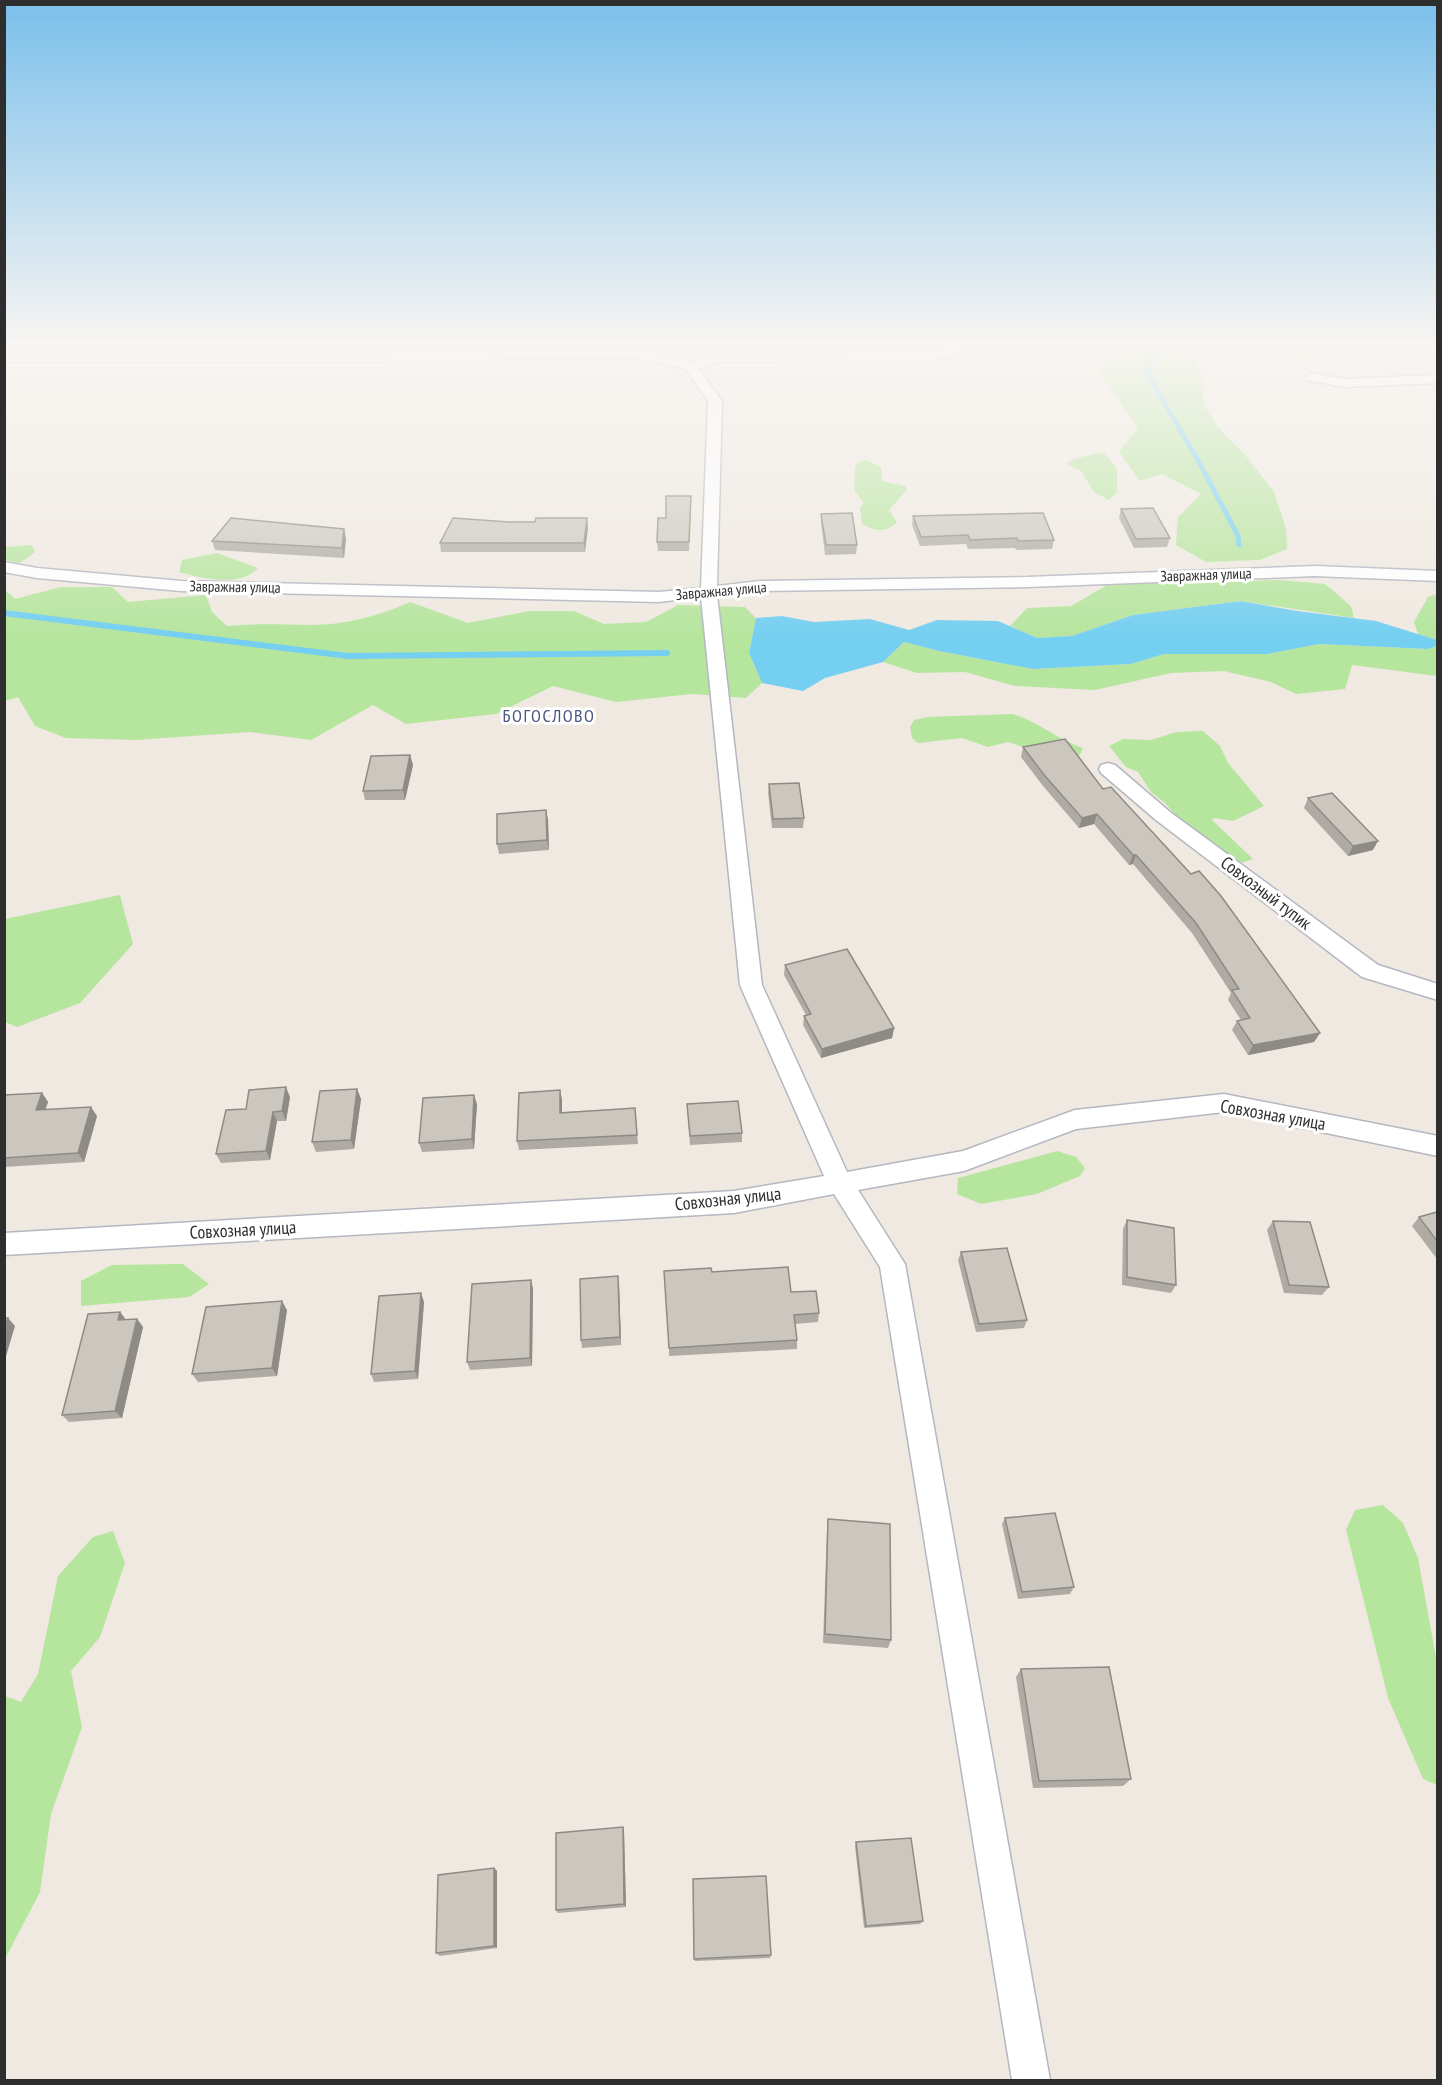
<svg xmlns="http://www.w3.org/2000/svg" width="1442" height="2085" font-family="'PT Sans Narrow',sans-serif">
  <style>
    .green { fill: #b6e59e }
    .water { fill: #75cff0 }
    .lines { fill: none; stroke-linecap: round; stroke-linejoin: round }
    .stream-far1 { stroke: #75cff0; stroke-width: 5 }
    .stream { stroke: #75cff0; stroke-width: 6 }
    .minor-casing { stroke: #b4b7c1; stroke-width: 3 }
    .minor { fill: #fff; fill-rule: evenodd }
    .wall { fill: #afaba4 }
    .shaded-wall { fill: #8e8b86 }
    .building { fill: #cbc7bf; stroke: #8e8b86; stroke-width: 1.5 }
    .labels { text-anchor: middle; stroke-width: 6; stroke-linejoin: round; paint-order: stroke }
    .far-street-label { font-size: 15px; fill: #2e2e2e; stroke: #fff }
    .far-quarter-label { font-size: 18px; letter-spacing: 1.5px; fill: #4d5680; stroke: #fff }
    .street-label { font-size: 18px; fill: #2e2e2e; stroke: #fff }
  </style>
  <rect width="100%" height="100%" fill="#efe9e1"/>
  <g class="green">
    <polygon points="1126,346 1194,346 1190,356 1204,379 1203,404 1217,426 1246,456 1274,492 1286,528 1287,549 1260,560 1206,562 1176,545 1178,517 1201,494 1162,474 1140,481 1119,452 1138,427 1098,371"/>
    <path d="M1273 346H1309L1329 361C1312 368 1290 352 1273 346Z"/>
    <polygon points="1103,452 1117,469 1117,492 1109,500 1094,492 1081,471 1066,464 1073,459"/>
    <path d="M867 460 881 467 882 481 905 486 907 490 889 510 897 523C884 533 876 531 862 524L860 508 864 503 854 490 855 466 859 462Z"/>
    <polygon points="32,545 35,552 20,563 5,560 5,547"/>
    <path d="M217 553 258 568C239 588 202 578 179 572L182 560Z"/>
    <polygon points="1279,580 1325,584 1351,606 1354,618 1241,601 1133,615 1072,636 1037,638 1010,626 1027,608 1071,606 1109,584"/>
    <path d="M61 587H112L128 602 206 595 212 612 227 626C255 623 282 625 311 625 344 625 379 616 410 602L468 623 529 611H574L604 624 646 622 678 605 745 607 756 618 749 653 762 683 746 698 692 694 616 702 553 686 496 714 406 724 373 705 311 740 250 732 136 740 66 738 35 726 18 697 5 701 4 589 15 599Z"/>
    <polygon points="1437,594 1438,594 1437,640 1418,634 1414,622 1428,597"/>
    <polygon points="904,642 939,651 1033,669 1131,664 1164,654 1268,654 1319,644 1428,649 1438,646 1437,676 1352,665 1345,689 1296,694 1271,682 1224,671 1171,673 1095,690 1015,686 965,672 917,673 883,662"/>
    <path d="M1012 714C1038 721 1058 740 1083 748L1079 757 1062 749 1026 748 1008 742 988 747 962 738 918 743 912 738 910 727 914 720 928 717Z"/>
    <polygon points="1203,731 1220,746 1228,763 1264,806 1233,821 1214,818 1212,820 1253,859 1237,864 1194,835 1165,803 1151,792 1138,772 1126,767 1109,746 1123,739 1151,740 1176,732"/>
    <polygon points="120,895 133,944 80,1003 17,1027 5,1022 5,919"/>
    <polygon points="1057,1151 1076,1157 1085,1168 1080,1176 1037,1194 981,1204 957,1194 958,1178"/>
    <polygon points="183,1264 209,1284 189,1297 81,1306 81,1281 112,1265"/>
    <polygon points="1383,1505 1403,1523 1418,1558 1437,1663 1437,1785 1423,1779 1388,1698 1346,1530 1355,1510"/>
    <polygon points="113,1531 125,1563 100,1637 71,1671 82,1727 51,1814 40,1892 5,1959 5,1696 21,1702 38,1674 58,1576 93,1537"/>
  </g>
  <polygon class="water" points="1241,601 1297,611 1376,621 1437,640 1437,646 1428,649 1319,644 1268,654 1164,654 1131,664 1033,669 939,651 904,642 883,662 825,678 803,691 762,683 749,653 756,618 782,616 814,622 870,619 909,630 937,620 998,621 1037,638 1072,636 1133,615"/>
  <g class="lines">
    <polyline class="stream-far1" points="1158,346 1148,375 1199,462 1238,536 1239,545"/>
    <polyline class="stream" points="4,613 348,656 667,653"/>
    <g class="minor-casing">
      <g id="minor">
        <polygon points="949,346 963,346 952,356 927,361 719,362 698,368 722,401 717,586 760,581 1027,577 1315,566 1438,571 1438,581 1315,576 1027,587 760,591 717,595 762,985 847,1172 963,1151 1075,1110 1224,1094 1438,1136 1438,1156 1224,1112 1076,1129 964,1171 858,1190 905,1264 1050,2080 1012,2080 880,1267 834,1194 734,1213 4,1255 4,1233 734,1191 824,1176 740,985 701,597 659,602 181,591 37,578 4,572 4,562 37,568 181,581 659,592 701,588 708,401 686,369 629,356 359,362 4,362 4,354 359,354 629,348 690,362 718,354 927,353 944,350"/>
        <polygon points="1313,373 1343,379 1438,375 1438,383 1343,387 1308,380 1307,377 1308,374"/>
        <polygon points="1108,763 1115,765 1170,812 1378,965 1438,984 1438,1000 1362,977 1156,820 1101,773 1099,769 1101,765"/>
      </g>
    </g>
    <use href="#minor" class="minor"/>
  </g>
  <g class="wall">
    <polygon points="691,496 689,551 658,551 657,542 666,518"/>
    <polygon points="1121,509 1170,538 1167,547 1134,548 1119,518"/>
    <polygon points="821,514 857,545 856,554 825,555 821,523"/>
    <polygon points="913,516 1054,540 1052,549 1016,550 1015,548 968,549 966,544 920,546 912,525"/>
    <polygon points="588,527 585,552 441,552 440,543"/>
    <polygon points="346,538 344,558 215,550 212,541"/>
    <polygon points="1023,747 1103,789 1320,1033 1314,1042 1248,1055 1232,1030 1237,1021 1241,1020 1228,1000 1231,993 1192,933 1133,864 1129,865 1094,824 1079,828 1043,786 1021,757"/>
    <polygon points="410,755 413,765 405,800 365,800 363,791"/>
    <polygon points="769,784 804,818 803,828 772,828 768,793"/>
    <polygon points="1308,798 1373,850 1348,856 1304,808"/>
    <polygon points="546,810 548,820 549,850 499,854 497,844"/>
    <polygon points="785,965 894,1028 892,1038 821,1058 803,1025 804,1016 806,1015 784,975"/>
    <polygon points="357,1089 361,1099 354,1149 316,1152 312,1142"/>
    <polygon points="560,1090 562,1100 562,1112 635,1108 638,1144 519,1150 517,1141"/>
    <polygon points="42,1093 48,1102 45,1110 97,1116 84,1162 4,1167 4,1095"/>
    <polygon points="290,1097 286,1121 277,1121 270,1160 221,1163 216,1154 246,1109"/>
    <polygon points="477,1104 474,1149 422,1152 419,1143"/>
    <polygon points="687,1104 742,1133 742,1142 690,1145"/>
    <polygon points="1437,1212 1437,1259 1412,1226 1419,1217"/>
    <polygon points="1127,1220 1176,1285 1171,1293 1122,1285 1123,1229"/>
    <polygon points="1273,1221 1329,1287 1322,1295 1284,1293 1267,1230"/>
    <polygon points="961,1252 1027,1320 1024,1328 976,1332 958,1260"/>
    <polygon points="712,1272 791,1292 819,1313 818,1322 795,1324 797,1340 797,1349 669,1356 669,1348"/>
    <polygon points="531,1280 533,1289 532,1366 470,1370 467,1362"/>
    <polygon points="619,1285 621,1345 582,1348 581,1340"/>
    <polygon points="424,1302 418,1379 374,1382 371,1374"/>
    <polygon points="287,1310 277,1376 198,1382 192,1374"/>
    <polygon points="120,1312 126,1320 137,1319 143,1327 122,1418 69,1422 62,1415"/>
    <polygon points="1005,1518 1074,1587 1070,1594 1018,1599 1002,1524"/>
    <polygon points="828,1519 891,1640 888,1648 823,1643 827,1529"/>
    <polygon points="1021,1669 1131,1779 1123,1786 1033,1788 1016,1677"/>
    <polygon points="624,1831 626,1907 558,1913 556,1910"/>
    <polygon points="856,1842 923,1921 920,1924 864,1928 855,1846"/>
    <polygon points="494,1868 497,1871 497,1948 440,1956 436,1953"/>
    <polygon points="771,1955 770,1958 695,1961 694,1959"/>
  </g>
  <g class="shaded-wall">
    <polygon points="587,518 588,527 585,552 584,543"/>
    <polygon points="344,529 346,538 344,558 342,548"/>
    <polygon points="410,755 413,765 405,800 403,790"/>
    <polygon points="546,810 548,820 549,850 547,840"/>
    <polygon points="1097,814 1094,824 1079,828 1082,818"/>
    <polygon points="1378,841 1373,850 1348,856 1353,846"/>
    <polygon points="1133,855 1136,855 1133,864 1129,865"/>
    <polygon points="894,1028 892,1038 821,1058 822,1049"/>
    <polygon points="1320,1033 1314,1042 1248,1055 1253,1045"/>
    <polygon points="286,1087 290,1097 286,1121 282,1111"/>
    <polygon points="357,1089 361,1099 354,1149 351,1140"/>
    <polygon points="560,1090 562,1100 562,1122 560,1113"/>
    <polygon points="42,1093 48,1102 42,1120 36,1110"/>
    <polygon points="474,1095 477,1104 474,1149 472,1139"/>
    <polygon points="91,1107 97,1116 84,1162 78,1153"/>
    <polygon points="273,1112 277,1121 270,1160 266,1151"/>
    <polygon points="618,1276 619,1285 621,1345 620,1337"/>
    <polygon points="531,1280 533,1289 532,1366 530,1358"/>
    <polygon points="421,1293 424,1302 418,1379 415,1371"/>
    <polygon points="282,1301 287,1310 277,1376 272,1368"/>
    <polygon points="120,1312 126,1320 118,1320"/>
    <polygon points="8,1318 15,1326 4,1363 4,1330"/>
    <polygon points="137,1319 143,1327 122,1418 115,1411"/>
    <polygon points="623,1827 624,1831 626,1907 624,1904"/>
    <polygon points="494,1868 497,1871 497,1948 494,1946"/>
  </g>
  <g class="building">
    <polygon points="666,496 691,496 689,542 657,542 658,518 666,518"/>
    <polygon points="1153,508 1170,538 1136,539 1121,509"/>
    <polygon points="852,513 857,545 826,545 821,514"/>
    <polygon points="1043,513 1054,540 1018,541 1017,538 970,540 968,535 921,537 913,516"/>
    <polygon points="231,518 344,529 342,548 212,541"/>
    <polygon points="453,518 509,522 535,522 536,518 587,518 584,543 440,543"/>
    <polygon points="1065,739 1103,789 1111,787 1191,874 1199,871 1221,896 1320,1033 1253,1045 1237,1021 1250,1018 1232,990 1239,989 1196,923 1136,855 1133,855 1097,814 1082,818 1045,776 1023,747"/>
    <polygon points="410,755 403,790 363,791 371,756"/>
    <polygon points="799,783 804,818 773,819 769,784"/>
    <polygon points="1332,793 1378,841 1353,846 1308,798"/>
    <polygon points="546,810 547,840 497,844 497,814"/>
    <polygon points="847,949 894,1028 822,1049 804,1016 811,1014 785,965"/>
    <polygon points="286,1087 282,1111 273,1112 266,1151 216,1154 226,1110 246,1109 249,1090"/>
    <polygon points="357,1089 351,1140 312,1142 320,1091"/>
    <polygon points="560,1090 560,1113 635,1108 637,1135 517,1141 519,1093"/>
    <polygon points="42,1093 36,1110 91,1107 78,1153 4,1158 4,1095"/>
    <polygon points="474,1095 472,1139 419,1143 423,1098"/>
    <polygon points="738,1101 742,1133 690,1136 687,1104"/>
    <polygon points="1437,1212 1437,1241 1419,1217"/>
    <polygon points="1127,1220 1174,1228 1176,1285 1127,1277"/>
    <polygon points="1273,1221 1310,1222 1329,1287 1289,1285"/>
    <polygon points="1007,1248 1027,1320 979,1324 961,1252"/>
    <polygon points="788,1267 791,1292 816,1291 819,1313 794,1315 797,1340 669,1348 664,1271 711,1268 712,1272"/>
    <polygon points="618,1276 620,1337 581,1340 580,1279"/>
    <polygon points="531,1280 530,1358 467,1362 472,1284"/>
    <polygon points="421,1293 415,1371 371,1374 379,1296"/>
    <polygon points="282,1301 272,1368 192,1374 206,1307"/>
    <polygon points="120,1312 118,1320 137,1319 115,1411 62,1415 88,1314"/>
    <polygon points="4,1318 8,1318 4,1330"/>
    <polygon points="1055,1513 1074,1587 1022,1592 1005,1518"/>
    <polygon points="828,1519 890,1524 891,1640 825,1634"/>
    <polygon points="1109,1667 1131,1779 1039,1781 1021,1669"/>
    <polygon points="623,1827 624,1904 556,1910 556,1833"/>
    <polygon points="911,1838 923,1921 866,1926 856,1842"/>
    <polygon points="494,1868 494,1946 436,1953 438,1875"/>
    <polygon points="766,1876 771,1955 694,1959 693,1879"/>
  </g>
  <linearGradient id="sky" x2="0" y2="1"><stop stop-color="#7abfeb"/><stop offset="0.54" stop-color="#f8f5f2"/><stop offset="1" stop-color="#f8f5f2" stop-opacity="0"/></linearGradient>
  <rect width="1442" height="638" fill="url(#sky)"/>
  <g class="labels">
    <g class="far-street-label">
      <text transform="translate(1206 575) rotate(-2)" y="5">Завражная улица</text>
      <text transform="translate(235 587) rotate(1)" y="5">Завражная улица</text>
      <text transform="translate(721 591) rotate(-5)" y="5">Завражная улица</text>
    </g>
    <g class="far-quarter-label">
      <text x="549" y="722">БОГОСЛОВО</text>
    </g>
    <g class="street-label">
      <text transform="translate(1266 893) rotate(37)" y="6">Совхозный тупик</text>
      <text transform="translate(1273 1115) rotate(10)" y="6">Совхозная улица</text>
      <text transform="translate(728 1199) rotate(-6)" y="6">Совхозная улица</text>
      <text transform="translate(243 1230) rotate(-3)" y="6">Совхозная улица</text>
    </g>
  </g>
  <rect width="1442" height="2085" fill="none" stroke="#2e2e2e" stroke-width="12"/>
</svg>
